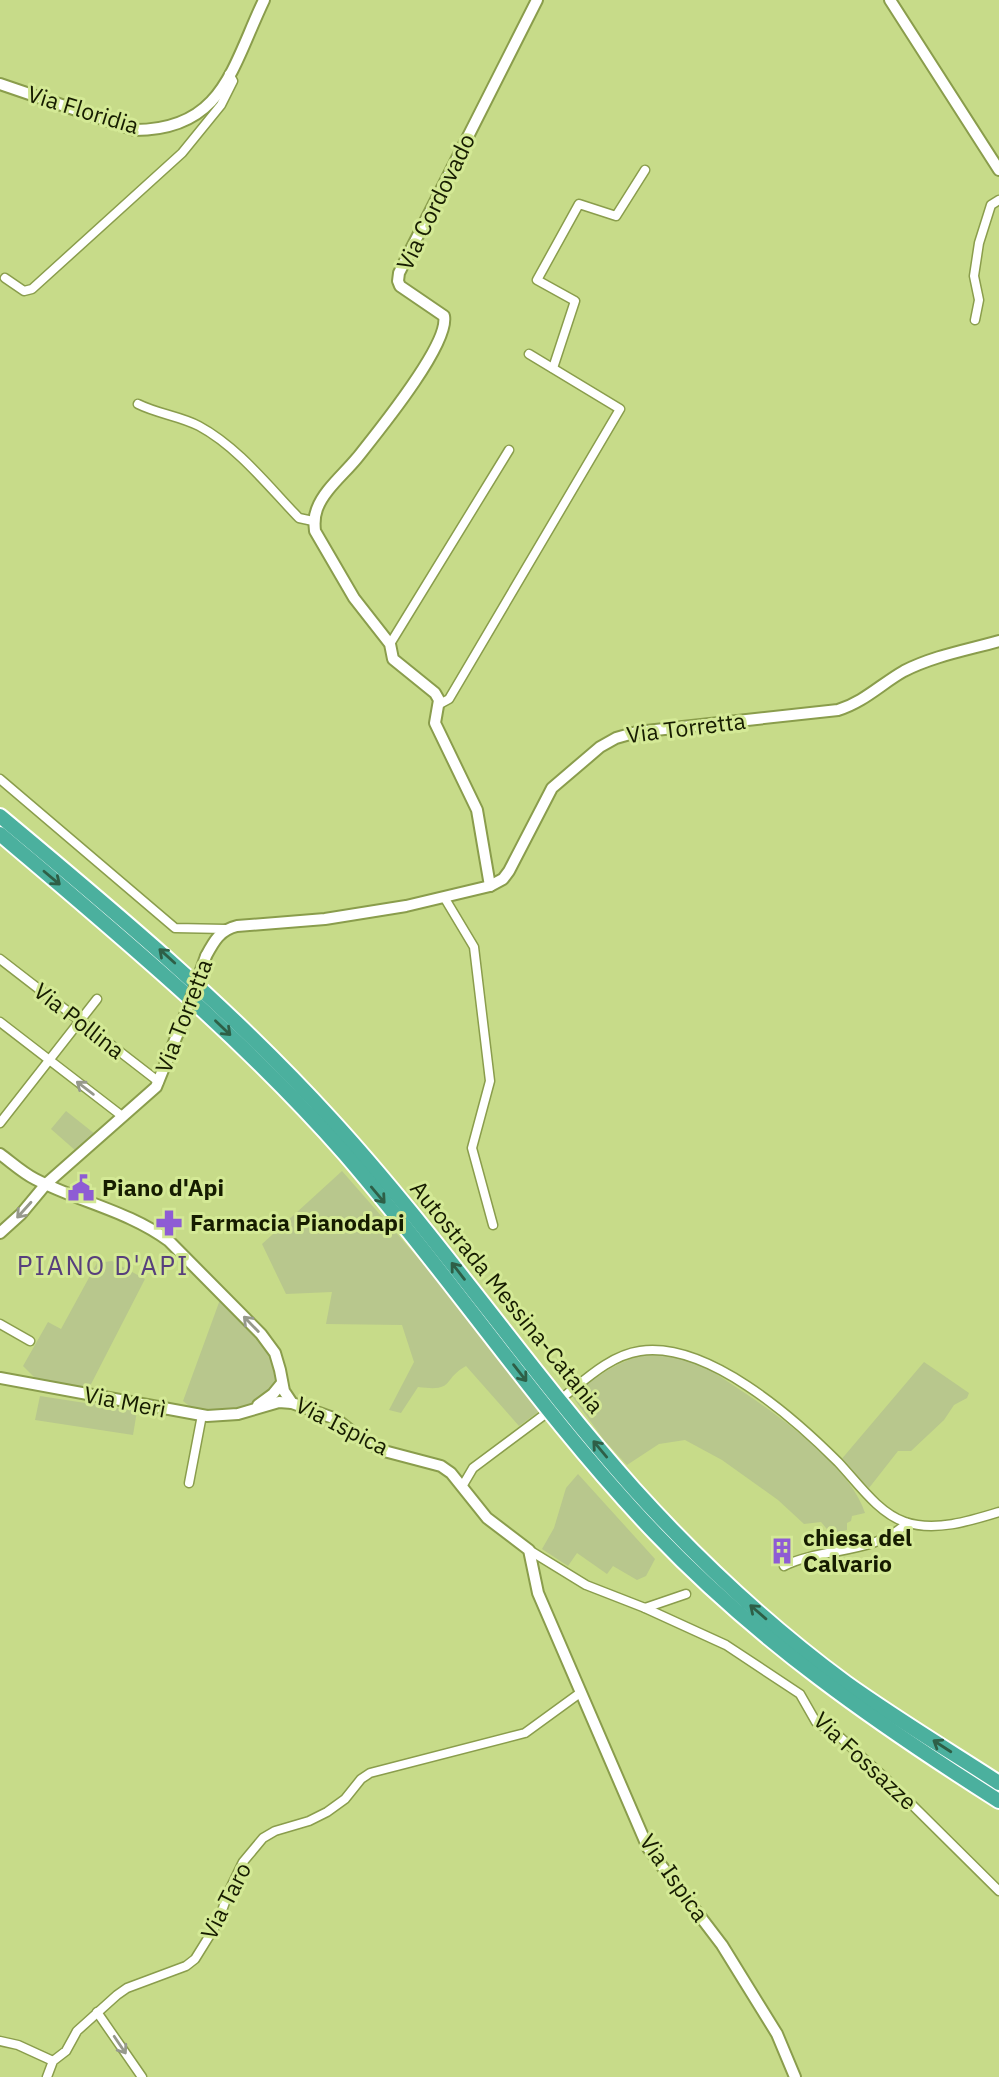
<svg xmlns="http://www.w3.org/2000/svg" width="999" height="2077" font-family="'IBM Plex Sans',sans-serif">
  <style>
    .green { fill: #b8c78d }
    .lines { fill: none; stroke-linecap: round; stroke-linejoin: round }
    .street-casing { stroke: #8a9d4c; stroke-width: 11 }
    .secondary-casing { stroke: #8a9d4c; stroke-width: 14 }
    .highway-casing { stroke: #fff; stroke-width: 18 }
    .street { stroke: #fff; stroke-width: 8 }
    .secondary { stroke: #fff; stroke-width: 10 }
    .highway { stroke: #4bb09e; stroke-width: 14 }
    .secondary-bridge-casing { stroke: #8a9d4c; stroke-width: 14; stroke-linecap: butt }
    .secondary-bridge { stroke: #fff; stroke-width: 10 }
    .oneway { stroke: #2e5f47 }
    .oneway2 { stroke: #96998c }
    .labels { text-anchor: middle; stroke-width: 6; stroke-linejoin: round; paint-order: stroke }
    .street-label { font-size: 23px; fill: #161c00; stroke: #d4e996 }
    .poi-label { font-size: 23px; font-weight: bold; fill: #161c00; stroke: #d4e996; text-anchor: start }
    .quarter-label { font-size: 26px; letter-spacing: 2px; fill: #573f7c; stroke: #d4e996 }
  </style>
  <rect width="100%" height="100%" fill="#c7db89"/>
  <g class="green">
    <polygon points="66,1111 95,1134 76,1151 51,1129"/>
    <path d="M342 1171 475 1323 541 1410 519 1426 466 1366C441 1380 456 1392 418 1387L401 1413 389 1410 414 1362 402 1325 326 1324 332 1292 286 1294 262 1244Z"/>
    <polygon points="112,1261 145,1279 87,1392 40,1383 23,1366 48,1322 61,1329 97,1263"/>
    <path d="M221 1297C244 1322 277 1347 277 1383 258 1402 241 1413 214 1411 200 1410 193 1410 183 1401Z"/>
    <path d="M650 1354C666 1356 684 1356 698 1363 709 1368 720 1377 730 1383 772 1411 849 1463 865 1513L852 1516 851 1521 847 1523V1530L831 1534 821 1522 804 1524 778 1500 722 1460 685 1440 659 1444 627 1465 604 1440 572 1396C596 1377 619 1359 650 1354Z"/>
    <polygon points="924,1362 969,1393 967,1398 954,1405 944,1420 911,1451 898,1451 869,1488 840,1461"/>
    <polygon points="40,1396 137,1411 133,1435 35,1420"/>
    <polygon points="578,1474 655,1559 646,1576 637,1580 613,1566 607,1574 577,1553 568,1566 542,1549 554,1528 566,1488"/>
  </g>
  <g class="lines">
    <g class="street-casing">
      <g id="street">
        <polyline points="5,278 24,291 32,289 182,153 221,105 233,81 229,74"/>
        <polyline points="975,320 979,300 974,276 979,243 991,205 999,200"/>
        <polyline points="553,368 575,301 537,280 579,204 616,216 645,170"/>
        <path d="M138 404C158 414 180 416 199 426 238 447 269 487 299 518L313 521"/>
        <polyline points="390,644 509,450"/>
        <polyline points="438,705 449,699 620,409 529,354"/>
        <polyline points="0,779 175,928 226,929"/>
        <polyline points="444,897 474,947 490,1081 472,1148 493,1225"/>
        <polyline points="0,959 159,1082"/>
        <polyline points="0,1022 122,1116"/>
        <polyline points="0,1123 97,999"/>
        <polyline points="0,1324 30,1341"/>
        <path d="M567 1394C588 1377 612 1355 640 1351 707 1341 793 1417 838 1462 857 1482 878 1513 905 1522 935 1532 970 1521 999 1512"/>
        <polyline points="189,1483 202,1415"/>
        <polyline points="463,1485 473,1468 544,1415"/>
        <polyline points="529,1550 586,1585 645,1608 686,1594"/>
        <path d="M784 1566C822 1547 874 1555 907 1523"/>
        <polyline points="645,1608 726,1645 800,1694 816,1722 841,1738 882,1775 999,1891"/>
        <polyline points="97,2012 142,2077"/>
        <polyline points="0,2041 18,2045 53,2061"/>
        <polyline points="47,2077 53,2061 66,2051 77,2031 117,1995 127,1988 186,1966 195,1959 218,1922 229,1891 243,1862 263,1838 275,1831 309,1821 327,1812 345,1799 361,1779 370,1773 525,1733 580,1693"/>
      </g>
    </g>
    <g class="secondary-casing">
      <g id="secondary">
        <polyline points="890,0 999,170"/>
        <path d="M0 84 135 130C223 130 232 67 264 0"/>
        <path d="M490 886 477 810 435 723 439 700 435 693 393 659 390 644 354 598 315 531C314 522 314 517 317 509 324 490 344 474 357 458 376 434 450 344 444 316L400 286 398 281 399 273 537 0"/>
        <path d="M206 956C214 941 220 930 237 926L325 919 406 906 490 886 503 879 509 871 552 788 600 747 616 738 637 732 838 710C864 702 881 684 904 671 933 656 967 650 999 641"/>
        <path d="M0 1154C11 1162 23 1173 35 1179 79 1202 129 1211 169 1241L261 1334 275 1353 280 1370 284 1391 292 1403 336 1419 360 1438 384 1451 441 1466 451 1473 487 1518 529 1550 538 1593 648 1848 722 1945 777 2034 795 2077"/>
        <polyline points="0,1233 21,1214 46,1184 156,1087 184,1018"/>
        <polyline points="0,1378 207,1416 238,1414 279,1402 292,1403"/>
        <polyline points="258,1405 273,1394 282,1383"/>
      </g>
    </g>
    <g class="highway-casing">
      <g id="highway">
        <path d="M0 816C115 912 230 1008 331 1119 439 1237 528 1370 634 1489 698 1560 769 1626 846 1683 895 1718 948 1750 999 1783"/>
        <path d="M0 834C120 936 241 1036 345 1154 452 1278 543 1416 656 1534 757 1640 876 1723 999 1801"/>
      </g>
    </g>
    <use href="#street" class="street"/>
    <use href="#secondary" class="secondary"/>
    <use href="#highway" class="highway"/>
    <g class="secondary-bridge-casing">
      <polyline id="secondary-bridge" points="184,1018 206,956"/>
    </g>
    <use href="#secondary-bridge" class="secondary-bridge"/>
  </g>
  <defs><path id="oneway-shaft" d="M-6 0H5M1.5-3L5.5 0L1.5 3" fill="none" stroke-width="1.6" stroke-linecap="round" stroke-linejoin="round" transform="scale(1.75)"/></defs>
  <g class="oneway">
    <use href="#oneway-shaft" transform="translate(52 878) rotate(40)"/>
    <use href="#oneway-shaft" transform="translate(167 956) rotate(-138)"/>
    <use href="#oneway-shaft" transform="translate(223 1028) rotate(44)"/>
    <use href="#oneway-shaft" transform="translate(378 1195) rotate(50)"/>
    <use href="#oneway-shaft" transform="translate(458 1271) rotate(-128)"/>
    <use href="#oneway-shaft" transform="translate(520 1373) rotate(52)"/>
    <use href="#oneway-shaft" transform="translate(600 1449) rotate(-130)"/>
    <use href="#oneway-shaft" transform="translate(758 1612) rotate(-139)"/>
    <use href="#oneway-shaft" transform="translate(942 1746) rotate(-147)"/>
  </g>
  <g class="oneway2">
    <use href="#oneway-shaft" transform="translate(85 1088) rotate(-143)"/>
    <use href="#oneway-shaft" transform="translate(24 1210) rotate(132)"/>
    <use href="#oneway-shaft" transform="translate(251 1324) rotate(-134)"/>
    <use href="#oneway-shaft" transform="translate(120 2045) rotate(56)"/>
  </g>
  <defs>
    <g id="civic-bare" transform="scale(2.1)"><path d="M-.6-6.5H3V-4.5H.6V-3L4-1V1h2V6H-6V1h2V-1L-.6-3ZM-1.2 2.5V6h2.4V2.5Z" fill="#8e5cd4" stroke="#d4e996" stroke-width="2.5" paint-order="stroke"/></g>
    <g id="pharmacy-bare" transform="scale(2.1)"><path d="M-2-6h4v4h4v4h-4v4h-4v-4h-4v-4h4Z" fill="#8e5cd4" stroke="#d4e996" stroke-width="2.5" paint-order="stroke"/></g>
    <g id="building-bare" transform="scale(2.1)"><path d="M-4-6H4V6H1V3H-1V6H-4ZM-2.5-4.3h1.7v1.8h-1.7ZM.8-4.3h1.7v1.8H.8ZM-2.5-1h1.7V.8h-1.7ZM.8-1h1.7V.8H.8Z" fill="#8e5cd4" stroke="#d4e996" stroke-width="2.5" paint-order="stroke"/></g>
  </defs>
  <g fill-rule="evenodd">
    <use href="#civic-bare" x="81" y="1188"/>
    <use href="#pharmacy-bare" x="169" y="1223"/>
    <use href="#building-bare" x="782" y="1551"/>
  </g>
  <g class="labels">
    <g class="street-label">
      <text transform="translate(83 110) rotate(17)" y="8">Via Floridia</text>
      <text transform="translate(436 202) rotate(-64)" y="8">Via Cordovado</text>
      <text transform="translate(686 728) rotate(-7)" y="8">Via Torretta</text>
      <text transform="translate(184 1016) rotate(-69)" y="8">Via Torretta</text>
      <text transform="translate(79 1021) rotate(38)" y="8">Via Pollina</text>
      <text transform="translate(507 1297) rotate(51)" y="8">Autostrada Messina-Catania</text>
      <text transform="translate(125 1402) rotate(11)" y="8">Via Merì</text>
      <text transform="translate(342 1426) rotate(27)" y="8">Via Ispica</text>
      <text transform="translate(865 1761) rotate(43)" y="8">Via Fossazze</text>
      <text transform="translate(674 1878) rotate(55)" y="8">Via Ispica</text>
      <text transform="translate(226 1901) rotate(-63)" y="8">Via Taro</text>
    </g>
    <g class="poi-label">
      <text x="102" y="1196">Piano d'Api</text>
      <text x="190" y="1231">Farmacia Pianodapi</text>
      <text x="803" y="1546">chiesa del<tspan x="803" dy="26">Calvario</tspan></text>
    </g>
    <g class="quarter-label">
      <text x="103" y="1275">PIANO D'API</text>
    </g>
  </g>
</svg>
